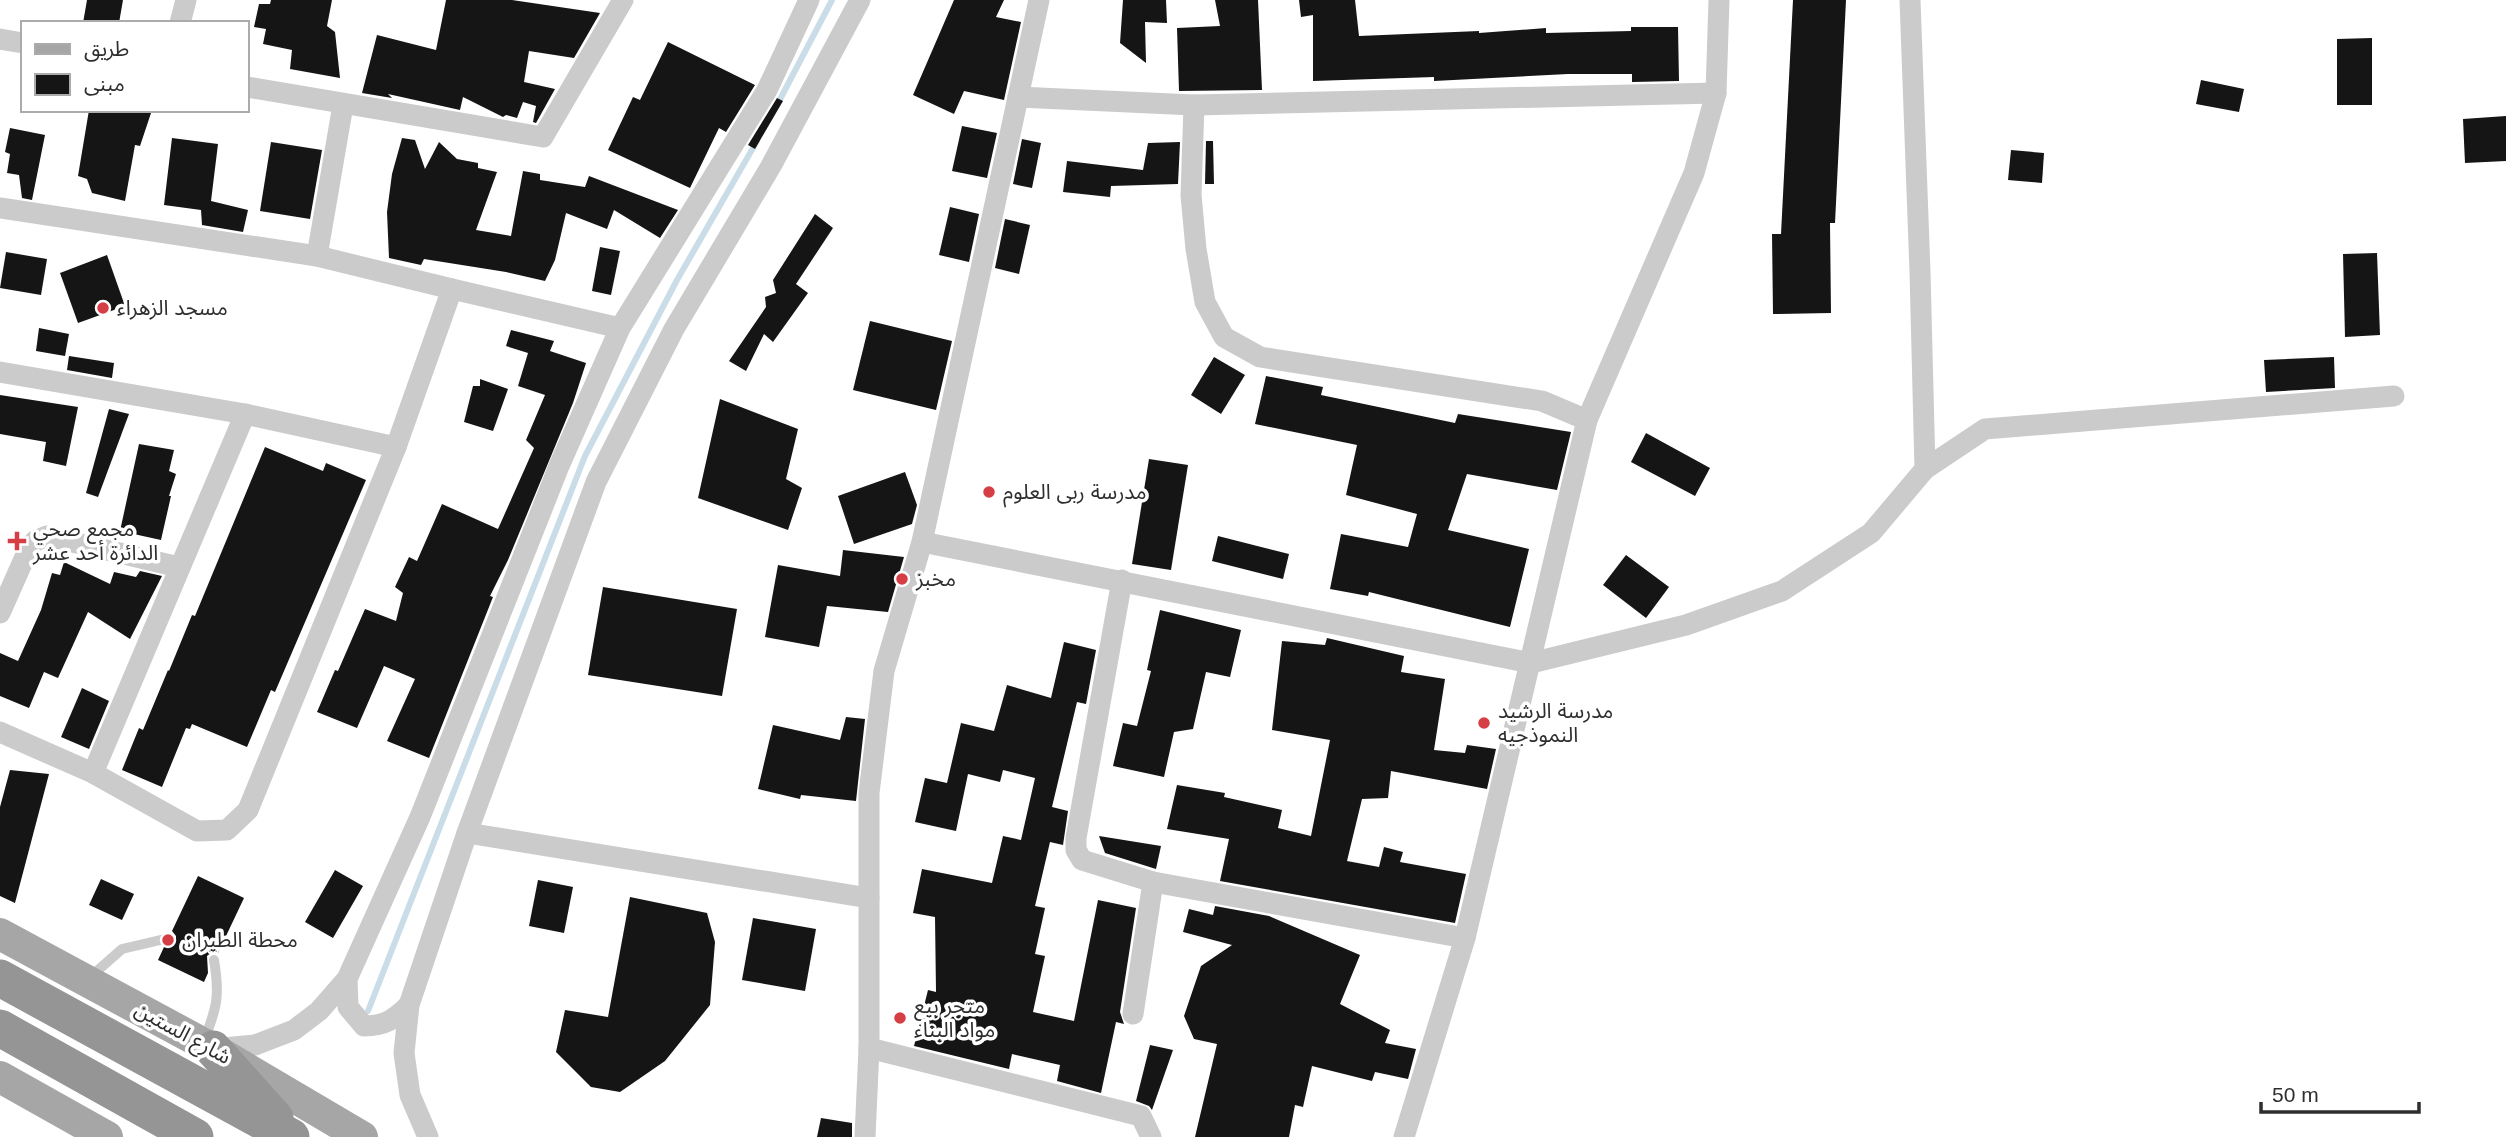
<svg xmlns="http://www.w3.org/2000/svg" width="2506" height="1137" font-family="Helvetica,'Noto Sans Arabic',sans-serif">
  <style>
    .lines { fill: none; stroke-linecap: round; stroke-linejoin: round }
    .stream { stroke: #cadce8; stroke-width: 6 }
    .building { fill: #151515 }
    .lane { stroke: #cbcbcb; stroke-width: 10 }
    .street { stroke: #cbcbcb; stroke-width: 21 }
    .primary { stroke: #a6a6a6; stroke-width: 32 }
    .highway { stroke: #959595; stroke-width: 37 }
    .poi-dot { fill: #d63e45; stroke: #fff; stroke-width: 2.5 }
    .labels { text-anchor: middle; stroke-width: 7; stroke-linejoin: round; paint-order: stroke }
    .poi-label { font-size: 21px; fill: #2e2e2e; stroke: #fff; text-anchor: start }
    .street-label { font-size: 21px; fill: #2e2e2e; stroke: #fff }
  </style>
  <rect width="100%" height="100%" fill="#fff"/>
  <g class="lines">
    <g class="stream">
      <polyline points="776,107 832,0"/>
      <polyline points="368,1011 585,456 677,280 757,141"/>
    </g>
  </g>
  <g class="building">
    <polygon points="87,0 123,0 119,23 83,23"/>
    <polygon points="271,0 332,0 327,26 335,32 340,78 290,69 292,50 263,44 266,29 254,27 259,4 270,4"/>
    <polygon points="446,0 512,0 600,13 574,58 529,51 524,82 555,89 536,123 533,122 536,106 523,102 517,118 506,115 503,117 463,97 460,110 388,94 392,98 362,93 377,35 436,50"/>
    <polygon points="954,0 1004,0 996,17 1021,22 1004,100 964,91 954,114 913,95"/>
    <polygon points="1123,0 1166,0 1167,23 1145,22 1146,63 1120,43"/>
    <polygon points="1215,0 1258,0 1262,90 1179,91 1177,28 1220,26"/>
    <polygon points="1299,0 1355,0 1359,36 1479,31 1479,33 1546,28 1546,33 1631,31 1631,27 1678,27 1679,81 1632,82 1632,74 1568,74 1434,81 1434,77 1313,81 1313,15 1301,17"/>
    <polygon points="1793,0 1846,0 1835,223 1830,223 1831,313 1773,314 1772,234 1781,234"/>
    <polygon points="2372,38 2372,105 2337,105 2337,39"/>
    <polygon points="668,42 755,85 726,132 719,128 690,188 608,150 633,97 640,100"/>
    <polygon points="2201,80 2244,89 2239,112 2196,104"/>
    <polygon points="777,98 783,101 755,149 748,145"/>
    <polygon points="89,110 152,110 140,146 135,145 125,201 92,193 87,179 78,176"/>
    <polygon points="2506,116 2506,161 2465,163 2463,119"/>
    <polygon points="962,126 997,133 987,178 952,171"/>
    <polygon points="10,128 45,135 32,200 22,198 19,175 7,173 10,154 5,152"/>
    <polygon points="172,138 218,144 211,201 248,210 243,232 202,225 201,210 164,205"/>
    <polygon points="402,138 415,140 425,169 439,142 457,159 478,163 478,168 497,172 476,230 511,236 523,171 540,174 540,180 585,187 589,176 678,210 660,238 614,210 607,229 566,213 555,260 545,281 506,272 424,259 421,265 389,258 387,212 392,174"/>
    <polygon points="1022,139 1041,143 1032,188 1013,184"/>
    <polygon points="1206,141 1213,141 1214,184 1205,184"/>
    <polygon points="271,142 322,150 310,219 260,211"/>
    <polygon points="1180,142 1178,184 1111,186 1110,197 1063,192 1067,161 1143,170 1148,143"/>
    <polygon points="2011,150 2044,153 2042,183 2008,180"/>
    <polygon points="950,207 979,214 969,262 939,255"/>
    <polygon points="815,214 833,228 796,284 808,293 773,342 764,334 746,371 729,361 766,307 765,297 776,293 773,280"/>
    <polygon points="1005,219 1030,225 1019,274 995,268"/>
    <polygon points="600,247 620,251 611,295 592,291"/>
    <polygon points="6,252 47,259 41,295 0,288"/>
    <polygon points="2377,253 2380,335 2345,337 2343,254"/>
    <polygon points="107,255 125,306 78,323 60,273"/>
    <polygon points="870,321 952,341 936,410 853,390"/>
    <polygon points="39,328 69,334 65,356 36,351"/>
    <polygon points="511,330 554,341 550,351 586,363 573,403 508,560 490,596 493,597 429,758 387,741 415,679 384,666 357,728 317,712 335,670 338,671 365,609 396,621 403,593 395,587 409,557 417,561 442,504 498,529 534,448 526,440 545,395 518,386 528,353 506,346"/>
    <polygon points="69,356 114,363 112,378 67,370"/>
    <polygon points="1214,357 1245,375 1221,414 1191,395"/>
    <polygon points="2334,357 2335,388 2266,392 2264,360"/>
    <polygon points="1266,376 1323,387 1321,395 1455,423 1458,414 1571,432 1557,490 1467,474 1448,530 1529,549 1510,627 1369,592 1368,596 1330,589 1341,534 1408,547 1417,514 1346,495 1357,445 1255,424"/>
    <polygon points="480,379 508,389 493,431 464,422 473,386 480,386"/>
    <polygon points="0,395 78,407 66,466 43,461 46,442 0,434"/>
    <polygon points="720,399 798,429 786,479 802,488 788,530 698,498"/>
    <polygon points="109,409 129,414 98,497 86,493"/>
    <polygon points="1646,433 1710,468 1695,496 1631,462"/>
    <polygon points="139,444 174,450 169,471 176,474 169,496 171,496 161,540 120,531"/>
    <polygon points="265,447 323,471 326,463 366,480 275,692 271,690 247,747 192,724 190,729 186,728 162,787 122,770 139,728 143,730 168,670 169,671 192,615 195,616"/>
    <polygon points="1149,459 1188,465 1171,570 1132,564"/>
    <polygon points="905,472 917,505 912,524 854,544 838,496"/>
    <polygon points="1218,536 1289,554 1283,579 1212,561"/>
    <polygon points="843,550 904,557 888,612 827,606 819,647 765,637 778,565 840,576"/>
    <polygon points="1626,555 1669,587 1646,618 1603,585"/>
    <polygon points="64,562 110,584 114,572 136,577 140,571 162,576 130,639 88,612 58,678 44,672 29,708 0,696 0,653 18,661 41,610 52,573 60,575"/>
    <polygon points="603,587 737,609 722,696 588,675"/>
    <polygon points="1160,610 1241,630 1230,677 1206,672 1193,729 1174,732 1164,777 1113,766 1123,723 1137,726 1151,671 1147,670"/>
    <polygon points="1327,638 1404,656 1401,672 1445,679 1434,750 1465,753 1467,745 1496,749 1487,789 1391,771 1388,798 1362,799 1347,861 1379,867 1384,847 1403,852 1400,862 1466,874 1455,923 1220,881 1229,839 1167,829 1177,785 1225,793 1224,797 1282,810 1278,828 1311,836 1330,740 1272,730 1282,641 1325,645"/>
    <polygon points="1064,642 1096,650 1086,704 1077,702 1052,807 1068,811 1063,845 1050,842 1035,906 1045,908 1035,954 1045,956 1033,1012 1074,1021 1098,900 1136,908 1120,1012 1124,1024 1116,1022 1101,1093 1057,1081 1060,1065 1012,1054 1009,1069 914,1046 928,990 936,992 935,917 913,913 922,869 992,883 1003,836 1021,840 1035,778 1003,770 1000,782 968,774 956,831 915,822 925,778 947,783 961,723 994,731 1007,685 1051,698"/>
    <polygon points="82,688 109,701 89,749 61,737"/>
    <polygon points="846,717 865,719 856,801 801,795 800,799 758,789 773,725 840,740"/>
    <polygon points="10,770 49,774 15,903 0,896 0,807"/>
    <polygon points="1099,836 1161,846 1156,869 1105,853"/>
    <polygon points="335,870 363,886 333,938 305,922"/>
    <polygon points="198,876 244,898 218,953 212,952 207,956 208,973 204,982 158,960 164,947 176,941 176,936 172,931"/>
    <polygon points="101,879 134,894 122,920 89,905"/>
    <polygon points="538,880 573,887 564,933 529,926"/>
    <polygon points="630,897 707,913 715,942 710,1005 665,1061 620,1092 591,1087 556,1052 565,1010 608,1017"/>
    <polygon points="1215,906 1269,916 1360,955 1340,1004 1390,1030 1385,1043 1416,1049 1408,1079 1375,1072 1372,1081 1312,1066 1303,1107 1295,1105 1289,1137 1195,1137 1217,1044 1194,1039 1184,1016 1201,966 1232,945 1183,932 1189,909 1213,915"/>
    <polygon points="753,918 816,929 805,991 742,980"/>
    <polygon points="1150,1045 1173,1050 1152,1110 1149,1106 1136,1101"/>
    <polygon points="821,1118 852,1123 852,1137 817,1137"/>
  </g>
  <g class="lines">
    <g class="lane">
      <polyline points="89,978 122,949 169,938"/>
      <path d="M204 1041C217 1007 220 996 214 960"/>
    </g>
    <g class="street">
      <polyline points="180,23 186,0"/>
      <polyline points="0,39 23,43"/>
      <polyline points="247,87 543,137 623,0"/>
      <polyline points="1018,97 1194,105 1716,93"/>
      <polyline points="1194,105 1191,195 1196,249 1205,302 1224,337 1260,357 1542,401 1587,420"/>
      <polyline points="0,208 317,256 452,289"/>
      <polyline points="317,256 343,105"/>
      <polyline points="0,372 245,414 396,447"/>
      <polyline points="1925,469 1985,429 2394,396"/>
      <polyline points="922,542 1531,663 1686,625 1782,591 1871,533 1925,469 1920,272 1910,0"/>
      <polyline points="1122,580 1076,838 1076,850 1082,860 1153,882 1465,938"/>
      <polyline points="0,613 28,550 35,541 47,536 179,567"/>
      <polyline points="0,732 93,773 197,831 227,830 248,810 396,447 452,289 620,328"/>
      <polyline points="93,773 245,414"/>
      <polyline points="467,833 869,898"/>
      <path d="M347 979 348 1007 364 1026C385 1026 395 1019 409 1005"/>
      <polyline points="1133,1014 1153,882"/>
      <polyline points="869,1048 1141,1116 1151,1137"/>
      <polyline points="213,1049 255,1045 294,1030 319,1011 347,979 420,817 559,466 620,328 767,90 809,0"/>
      <polyline points="428,1137 410,1095 404,1053 409,1005 467,833 596,482 674,329 771,166 860,0"/>
      <polyline points="865,1137 869,1048 869,793 884,671 922,542 1039,0"/>
      <polyline points="1404,1137 1465,938 1587,420 1694,173 1716,93 1719,0"/>
    </g>
    <g class="primary">
      <polyline points="0,934 213,1049 362,1137"/>
      <polyline points="0,1077 107,1137"/>
    </g>
    <g class="highway">
      <polyline points="0,978 291,1137"/>
      <polyline points="0,1028 195,1137"/>
      <polyline points="213,1049 275,1118"/>
    </g>
  </g>
  <g class="poi-dot">
    <circle cx="103" cy="308" r="7"/>
    <circle cx="989" cy="492" r="7"/>
    <path d="M13.5 530.5h7v7h7v7h-7v7h-7v-7h-7v-7h7z"/>
    <circle cx="902" cy="579" r="7"/>
    <circle cx="1484" cy="723" r="7"/>
    <circle cx="168" cy="940" r="7"/>
    <circle cx="900" cy="1018" r="7"/>
  </g>
  <g class="labels">
    <g class="poi-label">
      <text x="117" y="315">مسجد الزهراء</text>
      <text x="1003" y="499">مدرسة ربى العلوم</text>
      <text x="33" y="536">مجمع صحي<tspan x="33" dy="24">الدائرة أحد عشر</tspan></text>
      <text x="916" y="586">مخبز</text>
      <text x="1498" y="718">مدرسة الرشيد<tspan x="1498" dy="24">النموذجيه</tspan></text>
      <text x="182" y="947">محطة الطيران</text>
      <text x="914" y="1013">متجر بيع<tspan x="914" dy="24">مواد البناء</tspan></text>
    </g>
    <g class="street-label">
      <text transform="translate(183 1033) rotate(29)" y="7">شارع الستين</text>
    </g>
  </g>
  <rect x="21" y="21" width="228" height="91" fill="#ffffff" stroke="#ababab" stroke-width="2"/>
  <rect x="35" y="44" width="35" height="10" fill="#a6a6a6" stroke="#ababab" stroke-width="2"/>
  <text x="84" y="56" font-size="21" fill="#2e2e2e">طريق</text>
  <rect x="35" y="74" width="35" height="21" fill="#151515" stroke="#ababab" stroke-width="2"/>
  <text x="84" y="91" font-size="21" fill="#2e2e2e">مبنى</text>
  <path d="M2261 1102v10h158v-10" fill="none" stroke="#2e2e2e" stroke-width="3.5"/>
  <text x="2272" y="1102" font-size="21" fill="#2e2e2e" stroke="#ffffff" stroke-width="5" paint-order="stroke">50 m</text>
</svg>
